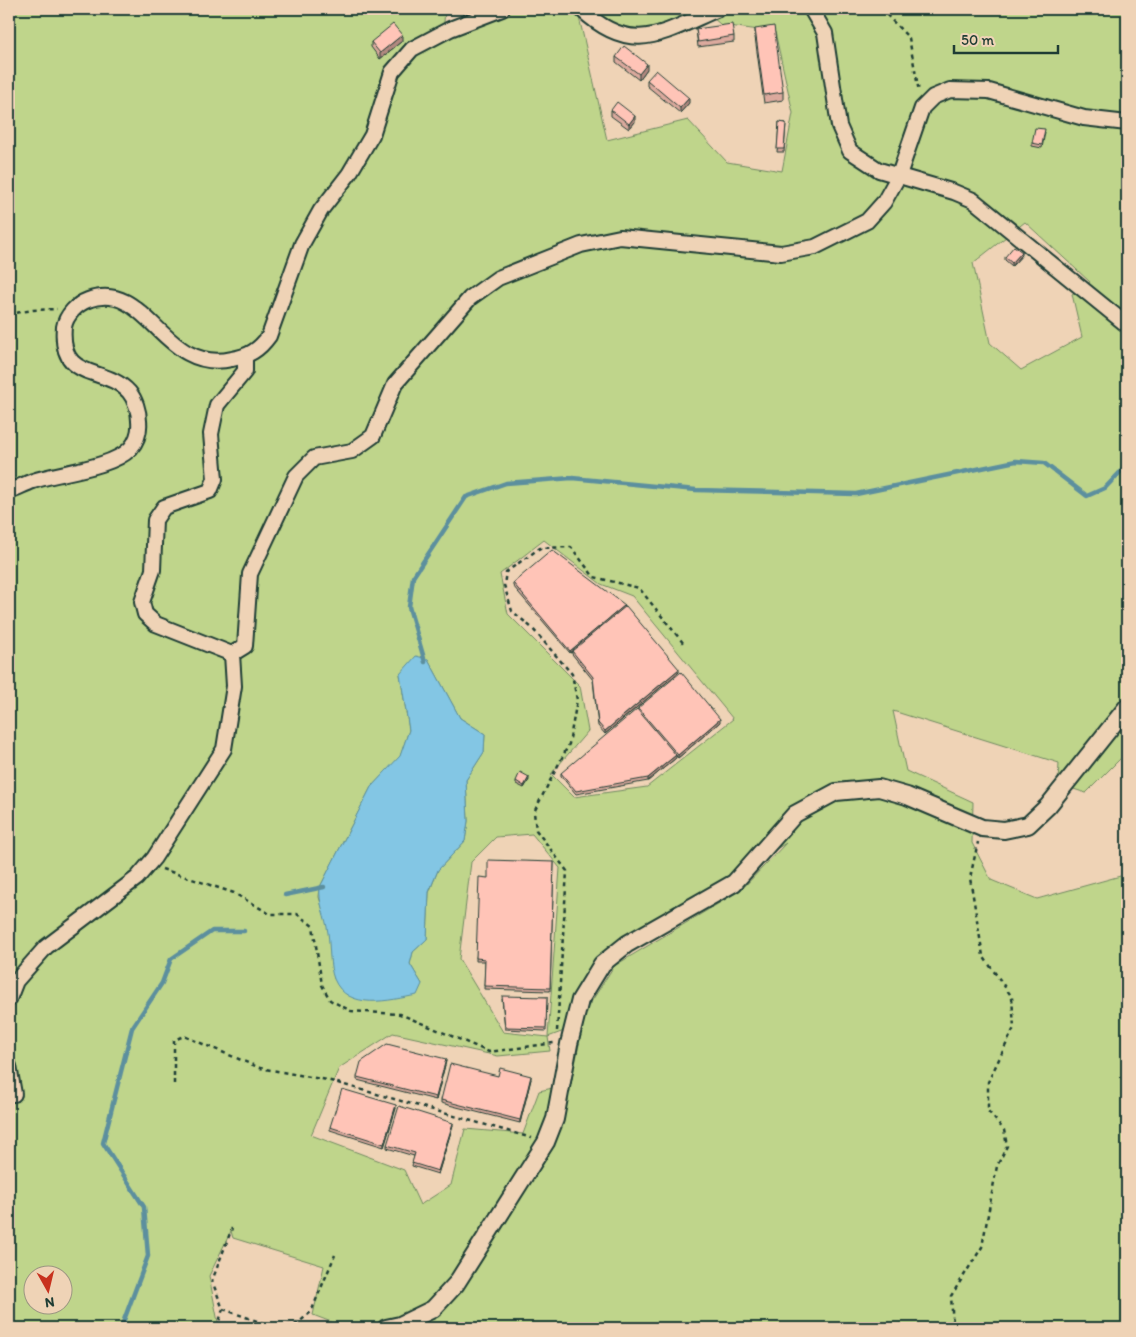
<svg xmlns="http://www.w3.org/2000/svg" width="1136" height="1337" font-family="Itim,sans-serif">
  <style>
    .green { fill: #bfd58b; stroke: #6f8960; fill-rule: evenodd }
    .water { fill: #83c6e4; stroke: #5b8f9e }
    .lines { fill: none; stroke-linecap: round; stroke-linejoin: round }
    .stream { stroke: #5b8f9e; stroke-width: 4.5 }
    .minor-casing { stroke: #1f3d34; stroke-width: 18 }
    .tertiary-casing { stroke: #1f3d34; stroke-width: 20 }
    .path { stroke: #1f3d34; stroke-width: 2.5; stroke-dasharray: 4 4; stroke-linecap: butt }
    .minor { stroke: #efd3b6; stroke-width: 14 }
    .tertiary { stroke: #efd3b6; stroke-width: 16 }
    .wall { fill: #dba99d; stroke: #1f3d34 }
    .shaded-wall { fill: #b28980; stroke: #1f3d34 }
    .building { fill: #ffc4b7; stroke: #1f3d34 }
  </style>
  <rect width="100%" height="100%" fill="#efd3b6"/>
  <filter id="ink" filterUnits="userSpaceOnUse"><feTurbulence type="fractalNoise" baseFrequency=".02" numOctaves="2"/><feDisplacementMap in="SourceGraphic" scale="10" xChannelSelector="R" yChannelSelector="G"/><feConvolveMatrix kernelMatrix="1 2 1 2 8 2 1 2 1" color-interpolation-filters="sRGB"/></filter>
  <g filter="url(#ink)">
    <path class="green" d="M9 9H445L443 35 516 9H1127V756L1125 754 1086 793 1058 784 1059 763 893 711 906 771 973 802 972 843 991 880 1037 899 1124 875 1127 868V1328H329L339 1325 313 1315 324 1266 233 1238 231 1231 209 1276 218 1322 228 1328H9ZM704 10 721 25 775 32 793 113 782 171 727 162 688 120 607 140 579 17 643 30ZM1025 222 1090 282 1072 294 1082 337 1021 370 990 343 973 263ZM544 540 601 584 632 596 733 719 647 787 574 797 551 774 588 731 580 686 508 614 500 574ZM428 659 460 718 485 734 484 752 466 780 468 821 465 841 438 870 429 893 427 939 413 952 410 964 422 984 334 979 328 927 319 897 320 887 371 787 400 757 409 730 400 674ZM532 834 560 868 548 1037 503 1032 459 959 471 862 496 837ZM786 843 741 890 614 966 586 1010 571 1084 539 1091 523 1134 465 1129 451 1185 420 1205 404 1170 311 1135 339 1068 393 1033 498 1056 550 1051 548 1037 564 1031 591 964ZM32 1274H62V1304H32Z"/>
    <path class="water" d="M416 656 428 659 460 718 485 734 484 752 466 780 468 821 465 841 438 870 429 892 427 939 413 952 410 964 422 984 417 995C390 1000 348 1012 334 979 329 966 330 946 328 933 326 917 318 903 320 887L371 787 400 756 409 730 400 674Z"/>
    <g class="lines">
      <g class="stream">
        <polyline points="425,662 409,607 413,577 466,497 506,483 572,478 696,490 856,494 1016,461 1044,463 1087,496 1105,488 1127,465"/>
        <polyline points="285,895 324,887"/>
        <polyline points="121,1328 148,1256 144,1207 103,1143 132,1028 162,983 171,959 212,931 244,931"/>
      </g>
      <g class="minor-casing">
        <g id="minor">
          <path d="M581 9C632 57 662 33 718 9"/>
          <polyline points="811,9 825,33 839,126 850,151 879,170 954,192 973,200 1127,325"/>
          <path d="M9 491C17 488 25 484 33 481 60 472 111 468 130 449 137 441 140 431 139 421 139 411 135 399 129 392 105 365 59 383 64 327 66 315 77 304 88 300 148 278 162 375 232 359 249 356 259 350 269 336L302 244 321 210 349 174 372 135 392 72 412 49 450 29 502 9"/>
          <polyline points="232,654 245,646 250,574 296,476 314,458 352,451 373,436 395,384 470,298 498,278 581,245 620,237 781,253 815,247 867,221 884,202 899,175 922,108 933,97 950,90 989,91 1084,118 1127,123"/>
          <polyline points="232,654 156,624 145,614 142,602 153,570 155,520 164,507 210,491 215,479 211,434 217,405 245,371 245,356"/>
          <polyline points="9,999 16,981 46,947 137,878 154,858 224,749 234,686 232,654"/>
          <polyline points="9,1066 14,1094"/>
        </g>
      </g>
      <g class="tertiary-casing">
        <polyline id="tertiary" points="386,1328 400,1325 433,1309 456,1284 546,1142 555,1119 569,1044 580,1000 602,964 627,944 734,883 795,814 836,792 879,788 907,796 982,828 1004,830 1028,825 1048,806 1127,707"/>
      </g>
      <g class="path">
        <polyline points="881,9 909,38 919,92"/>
        <polyline points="9,314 33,310 57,309"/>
        <polyline points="162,869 234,893 270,914 297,914 313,926 322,985 330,1000 351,1011 400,1014 489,1052 554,1043"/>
        <polyline points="557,1031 567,871 536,830 534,812 569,744 577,700 572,674 532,628 512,611 504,585 506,572 540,548 571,547 594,577 639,588 684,644"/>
        <polyline points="174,1084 174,1040 184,1036 260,1068 327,1080 532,1138"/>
        <polyline points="223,1309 277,1328"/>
        <polyline points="217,1328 223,1309 212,1281 232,1228"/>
        <polyline points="279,1328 297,1324 311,1312 335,1255"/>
        <polyline points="951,1328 953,1325 951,1296 982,1247 997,1166 1007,1146 1004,1130 988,1111 988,1082 1014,1028 1012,997 983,956 970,878 978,842"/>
      </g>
      <use href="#minor" class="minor"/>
      <use href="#tertiary" class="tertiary"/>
    </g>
    <g class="wall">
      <polygon points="696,29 734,36 734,42 698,47"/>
      <polygon points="755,29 783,92 783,100 764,103 755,37"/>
      <polygon points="402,41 380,59 371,47 371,42"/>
      <polygon points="616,57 647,69 639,80 616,62"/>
      <polygon points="647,80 689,103 680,113 647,86"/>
      <polygon points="611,110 635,122 629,129 611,116"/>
      <polygon points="779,122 786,123 784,152 777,152"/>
      <polygon points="1045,132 1042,148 1032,146 1032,143"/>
      <polygon points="1022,255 1012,266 1005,260 1005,257"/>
      <polygon points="513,583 625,607 679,672 605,734 598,726 593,680 572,654 572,652 570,653 513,586"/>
      <polygon points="638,708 720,722 678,758 638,711"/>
      <polygon points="676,758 648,781 576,794 561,776 561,773"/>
      <polygon points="529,780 524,788 516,784 516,781"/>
      <polygon points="554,862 550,991 484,989 485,961 476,961 476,958 488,878"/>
      <polygon points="547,997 546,1031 505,1029 502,999"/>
      <polygon points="446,1061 436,1100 357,1080 357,1077"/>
      <polygon points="498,1076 531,1079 520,1123 441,1103 441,1100"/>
      <polygon points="396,1108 384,1147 330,1130 330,1127"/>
      <polygon points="453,1125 438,1174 412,1166 414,1156 387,1148 387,1145"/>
    </g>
    <g class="shaded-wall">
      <polygon points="402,35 402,41 380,59 380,53"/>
      <polygon points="647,64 647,69 639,80 639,74"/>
      <polygon points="689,98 689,103 680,113 680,108"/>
      <polygon points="635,116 635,122 629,129 629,124"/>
      <polygon points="1022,252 1022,255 1012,266 1012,263"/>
      <polygon points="625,605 625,608 570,653 570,651"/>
      <polygon points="679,669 679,672 605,734 605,731"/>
      <polygon points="720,719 720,722 678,758 678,755"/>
      <polygon points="676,755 676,758 648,781 648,778"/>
      <polygon points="529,777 529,780 524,788 524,786"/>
      <polygon points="446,1059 446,1061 436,1100 436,1097"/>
      <polygon points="531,1076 531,1079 520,1123 520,1120"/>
      <polygon points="396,1105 396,1108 384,1147 384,1144"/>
      <polygon points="453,1123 453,1125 438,1174 438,1171"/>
    </g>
    <g class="building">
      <polygon points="393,24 402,35 380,53 371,42"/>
      <polygon points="732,24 734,36 698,42 696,29"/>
      <polygon points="774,26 783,92 764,95 755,29"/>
      <polygon points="624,46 647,64 639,74 616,57"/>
      <polygon points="656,70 689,98 680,108 647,80"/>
      <polygon points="617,102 635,116 629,124 611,110"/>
      <polygon points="779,122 786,123 784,149 777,149"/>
      <polygon points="1035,128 1045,129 1042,145 1032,143"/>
      <polygon points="1014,246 1022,252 1012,263 1005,257"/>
      <polygon points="552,550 625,605 570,651 513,583"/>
      <polygon points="626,606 679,669 605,731 598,723 593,677 572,651"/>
      <polygon points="681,672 720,719 678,755 638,708"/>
      <polygon points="637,709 676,755 648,778 576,791 561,773"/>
      <polygon points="520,772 529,777 524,786 516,781"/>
      <polygon points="488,860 554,862 550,988 484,986 485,959 476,958 479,877 488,878"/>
      <polygon points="502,996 547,997 546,1028 505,1027"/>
      <polygon points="387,1044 446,1059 436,1097 357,1077 361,1062"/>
      <polygon points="450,1064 498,1076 500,1068 531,1076 520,1120 441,1100"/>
      <polygon points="342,1089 396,1105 384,1144 330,1127"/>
      <polygon points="399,1106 453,1123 438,1171 412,1163 415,1153 387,1145"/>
    </g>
  </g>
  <rect width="1136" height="1337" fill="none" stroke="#efd3b6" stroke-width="30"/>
  <rect x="15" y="15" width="1106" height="1307" fill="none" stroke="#1f3d34" stroke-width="2" filter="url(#ink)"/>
  <g transform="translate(48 1290) rotate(172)"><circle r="24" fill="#efd3b6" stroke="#9c9782"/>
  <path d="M0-4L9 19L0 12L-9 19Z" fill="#c8321e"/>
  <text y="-8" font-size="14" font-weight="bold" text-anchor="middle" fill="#1f3d34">N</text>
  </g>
  <path d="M954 45v8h104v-8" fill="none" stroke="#1f3d34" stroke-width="2.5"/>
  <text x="961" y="45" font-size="15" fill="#1f3d34" stroke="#efd3b6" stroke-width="4" paint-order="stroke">50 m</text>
</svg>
